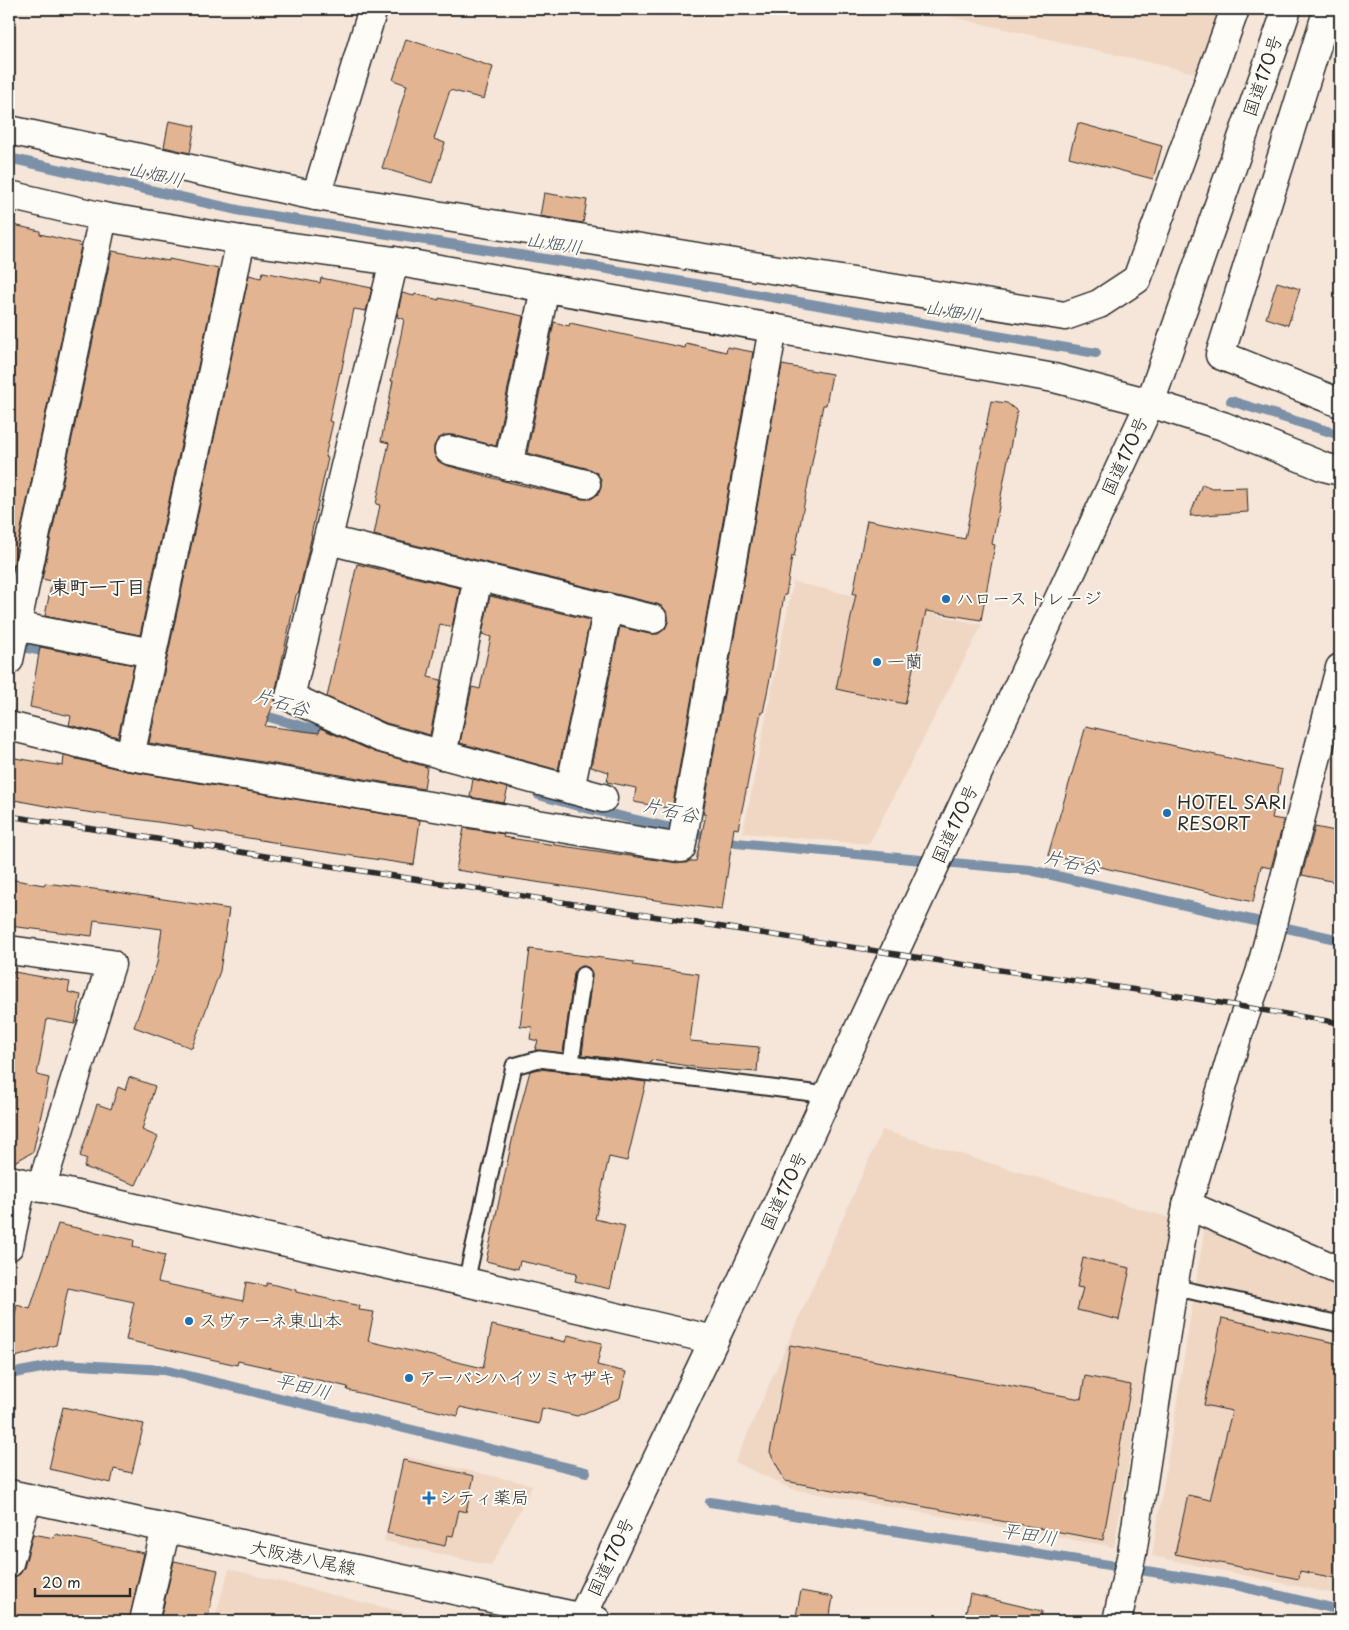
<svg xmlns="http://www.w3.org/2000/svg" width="1349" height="1630" font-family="'Playpen Sans','Klee One',sans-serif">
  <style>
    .built { fill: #efd7c4 }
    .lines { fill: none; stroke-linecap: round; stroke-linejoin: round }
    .stream { stroke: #7b91a7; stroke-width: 10 }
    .building { fill: #e2b492; stroke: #2b2b2b }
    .service-casing { stroke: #2b2b2b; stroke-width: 19 }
    .minor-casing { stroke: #2b2b2b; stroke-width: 31 }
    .primary-casing { stroke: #2b2b2b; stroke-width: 31 }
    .trunk-casing { stroke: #2b2b2b; stroke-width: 31 }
    .service { stroke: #fdfcf7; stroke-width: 15 }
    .minor { stroke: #fdfcf7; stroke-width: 28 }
    .primary { stroke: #fdfcf7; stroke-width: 28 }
    .trunk { stroke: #fdfcf7; stroke-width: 28 }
    .rail-casing { stroke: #2b2b2b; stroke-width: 5.5 }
    .rail { stroke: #fdfcf7; stroke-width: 4; stroke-dasharray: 11; stroke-linecap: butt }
    .poi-dot { fill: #1f6fb2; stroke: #fdfcf7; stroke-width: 2 }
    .labels { text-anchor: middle; stroke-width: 4; stroke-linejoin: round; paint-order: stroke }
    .street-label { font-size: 18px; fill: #2b2b2b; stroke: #fdfcf7 }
    .poi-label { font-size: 18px; fill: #2b2b2b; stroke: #fdfcf7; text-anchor: start }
    .water-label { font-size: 19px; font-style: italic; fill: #4c565e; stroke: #fdfcf7 }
    .neighbourhood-label { font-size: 19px; font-weight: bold; fill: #2b2b2b; stroke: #fdfcf7 }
  </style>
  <rect width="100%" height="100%" fill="#f5e6d9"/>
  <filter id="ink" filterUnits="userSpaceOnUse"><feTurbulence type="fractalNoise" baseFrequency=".02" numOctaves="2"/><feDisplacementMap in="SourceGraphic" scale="10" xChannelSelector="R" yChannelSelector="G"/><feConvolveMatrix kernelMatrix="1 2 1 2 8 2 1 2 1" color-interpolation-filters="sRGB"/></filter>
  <g filter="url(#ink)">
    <g class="built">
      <polygon points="918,9 1220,9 1199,74"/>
      <polygon points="793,582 982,625 869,844 743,833"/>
      <polygon points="882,1130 1170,1218 1114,1547 792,1489 735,1462"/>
      <polygon points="1205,1226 1340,1285 1340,1595 1152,1556"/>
      <polygon points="404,1456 533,1485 491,1566 384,1541"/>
      <polygon points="229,1569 439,1621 214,1621"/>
    </g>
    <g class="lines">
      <g class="stream">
        <polyline points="9,158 242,211 596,267 1096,353"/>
        <polyline points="1231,401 1340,435"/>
        <polyline points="13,645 52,653"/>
        <polyline points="255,713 371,746"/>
        <polyline points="539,795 585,808 736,843 1030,870 1340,940"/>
        <polyline points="9,1374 63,1364 164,1370 586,1472"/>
        <polyline points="710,1502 1235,1585 1340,1610"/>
      </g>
    </g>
    <g class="building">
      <polygon points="406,39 493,67 484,99 450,90 434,139 445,143 432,183 382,168 407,85 393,80"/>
      <polygon points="169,121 195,126 190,153 164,147"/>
      <polygon points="1078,123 1162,146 1153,179 1069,157"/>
      <polygon points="544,193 587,200 583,223 540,216"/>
      <polygon points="9,224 40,231 40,234 79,243 78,246 81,246 12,572 9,572"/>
      <polygon points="112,251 169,261 169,259 219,269 140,635 45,616 52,581 42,579"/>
      <polygon points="263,272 320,283 321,278 372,288 366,311 354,309 341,373 340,372 329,421 333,422 325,457 328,458 311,535 312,535 299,592 296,595 275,693 275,700 265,726 319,733 320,728 375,752 427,767 424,789 149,743 249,275 261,278"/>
      <polygon points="1277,282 1300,289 1288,325 1266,318"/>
      <polygon points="402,293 414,296 415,294 439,300 439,298 523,316 496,446 453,435 445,435 438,439 434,446 434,454 438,461 445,465 504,481 582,499 591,499 598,494 601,488 601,479 596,472 590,469 527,453 554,322 569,326 570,323 685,348 686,343 726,352 727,347 753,352 672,809 634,802 636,788 607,782 609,772 591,767 620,627 649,634 658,634 665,629 668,622 668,614 663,607 657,604 374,535 380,505 376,504 389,443 381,441 393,381 391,381 402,330 404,319 397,317"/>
      <polygon points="782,365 832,374 826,405 823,405 794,557 792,556 786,595 784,595 772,668 763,713 761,712 747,786 738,829 734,828 722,910 456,870 464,828 504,834 503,837 535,842 678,863 686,863 690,861 696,861 706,814 703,814"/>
      <polygon points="991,401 1007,403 1017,411 992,544 995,545 981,620 926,611 905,704 836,689 856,594 853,594 867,520 965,539"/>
      <polygon points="1202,484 1212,488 1247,487 1248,512 1190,516"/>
      <polygon points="357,564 460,588 452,627 440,624 428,677 441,680 430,735 386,723 327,697"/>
      <polygon points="490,596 590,620 558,770 460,743 472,687 480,689 491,637 482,634"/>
      <polygon points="40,647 134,665 118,737 69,725 71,716 30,707"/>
      <polygon points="1086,726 1282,770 1272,818 1284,820 1271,868 1261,866 1253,902 1048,855"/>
      <polygon points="64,756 127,771 420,820 414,865 279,845 279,843 193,829 193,827 51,807 9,799 9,757 63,766"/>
      <polygon points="473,779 508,788 504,803 470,797"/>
      <polygon points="1315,827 1340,832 1340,883 1302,875"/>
      <polygon points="9,879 44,885 45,883 110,891 229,909 220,971 192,1048 134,1027 157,963 162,929 94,920 92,936 9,926"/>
      <polygon points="530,949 634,962 633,965 699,974 690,1041 759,1047 757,1072 700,1068 651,1060 650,1063 582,1055 592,976 589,968 584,966 576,969 574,974 563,1053 535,1050 538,1041 530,1039 532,1027 520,1026"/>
      <polygon points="9,971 70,982 68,992 81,995 75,1024 47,1019 37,1075 49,1078 33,1152 9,1165"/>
      <polygon points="540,1069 646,1082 627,1161 609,1157 595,1219 625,1226 610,1289 575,1281 577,1273 520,1261 518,1269 486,1261 515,1127 530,1071"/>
      <polygon points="129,1077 155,1086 142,1130 158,1137 136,1185 84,1167 87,1159 80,1156 97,1104 111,1109 118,1087 125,1090"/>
      <polygon points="58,1224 134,1240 133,1247 165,1255 158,1282 243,1301 246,1282 266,1286 267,1283 296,1290 296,1292 360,1306 359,1310 374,1312 368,1341 483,1368 492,1325 566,1342 568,1335 602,1343 597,1365 626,1372 620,1398 577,1416 542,1408 539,1424 460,1407 458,1416 347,1390 348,1387 297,1375 298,1374 238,1361 237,1365 126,1340 134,1302 68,1288 56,1345 9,1359 9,1344 17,1305 30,1309"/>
      <polygon points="1083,1258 1130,1268 1119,1320 1077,1310 1083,1288 1077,1287"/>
      <polygon points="1222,1318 1340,1344 1340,1579 1300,1571 1299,1579 1175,1554 1188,1495 1210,1500 1232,1411 1204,1405"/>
      <polygon points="790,1345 1081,1399 1085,1376 1131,1385 1103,1540 785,1481 770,1452"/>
      <polygon points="63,1407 144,1424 132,1473 114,1469 111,1483 49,1469"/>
      <polygon points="403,1460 474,1476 466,1512 459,1510 453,1536 447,1535 445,1546 387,1533"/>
      <polygon points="33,1534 54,1538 55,1534 144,1553 129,1621 21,1621 9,1619 9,1578 13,1578 20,1574 24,1568"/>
      <polygon points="174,1561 218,1570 207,1621 160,1621"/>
      <polygon points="801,1591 833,1597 829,1621 795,1621"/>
      <polygon points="970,1594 1042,1611 1041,1621 964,1621"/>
    </g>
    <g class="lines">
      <g class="service-casing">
        <g id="service">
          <polyline points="571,1063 583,975"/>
          <polyline points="466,1282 514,1066 539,1059 828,1095"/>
          <polyline points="1173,1287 1340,1324"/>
        </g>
      </g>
      <g class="minor-casing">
        <g id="minor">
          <polyline points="1328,9 1220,355 1340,403"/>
          <polyline points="9,130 316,196 373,9"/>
          <polyline points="9,195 103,217 241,240 394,261 1054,378 1150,403 1223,426 1324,467 1340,471"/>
          <polyline points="316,196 1065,316 1099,304 1137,279 1235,9"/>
          <polyline points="394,261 290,697 381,738 603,798"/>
          <polyline points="449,450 586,484"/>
          <polyline points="508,466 545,288"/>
          <polyline points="328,540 653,619"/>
          <polyline points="16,626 152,653"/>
          <polyline points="9,660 103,217"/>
          <polyline points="9,726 130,756 681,848 773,328"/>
          <polyline points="442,755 478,577"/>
          <polyline points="130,756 241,240"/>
          <polyline points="570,789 608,608"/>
          <polyline points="9,950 111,964 41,1188"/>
          <polyline points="9,1180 466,1282 714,1340"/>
          <polyline points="1187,1205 1340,1271"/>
          <polyline points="9,1246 22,1184"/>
          <polyline points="9,1563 27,1498"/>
          <polyline points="144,1621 166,1528"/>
          <polyline points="1117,1621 1132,1553 1173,1287 1187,1205 1237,1037 1260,973 1340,668"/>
        </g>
      </g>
      <g class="primary-casing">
        <polyline id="primary" points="9,1494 597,1621"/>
      </g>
      <g class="trunk-casing">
        <polyline id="trunk" points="580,1621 714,1340 1150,403 1287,9"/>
      </g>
      <use href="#service" class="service"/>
      <use href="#minor" class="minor"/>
      <use href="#primary" class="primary"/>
      <use href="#trunk" class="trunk"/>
      <g class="rail-casing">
        <polyline id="rail" points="9,816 986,968 1185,997 1340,1023"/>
      </g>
      <use href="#rail" class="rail"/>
    </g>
  </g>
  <g class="poi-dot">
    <circle cx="946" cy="599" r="5"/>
    <circle cx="877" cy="662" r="5"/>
    <circle cx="1167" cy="813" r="5"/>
    <circle cx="189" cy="1321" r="5"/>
    <circle cx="409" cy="1378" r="5"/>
    <path d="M426.5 1490.5h5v5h5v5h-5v5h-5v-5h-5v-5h5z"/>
  </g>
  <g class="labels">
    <g class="street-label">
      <text transform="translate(1263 76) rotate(-71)" y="6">国道170号</text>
      <text transform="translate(1125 456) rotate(-65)" y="6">国道170号</text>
      <text transform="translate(955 824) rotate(-65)" y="6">国道170号</text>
      <text transform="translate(784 1191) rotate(-65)" y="6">国道170号</text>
      <text transform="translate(611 1557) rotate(-65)" y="6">国道170号</text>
      <text transform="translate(303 1558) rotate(12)" y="6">大阪港八尾線</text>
    </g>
    <g class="poi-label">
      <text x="956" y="605">ハローストレージ</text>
      <text x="887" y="668">一蘭</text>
      <text x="1177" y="809">HOTEL SARI<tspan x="1177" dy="21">RESORT</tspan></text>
      <text x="199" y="1327">スヴァーネ東山本</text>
      <text x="419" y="1384">アーバンハイツミヤザキ</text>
      <text x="439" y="1504">シティ薬局</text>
    </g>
    <g class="water-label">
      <text transform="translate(156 174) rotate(13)" y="7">山畑川</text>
      <text transform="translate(554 243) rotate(9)" y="7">山畑川</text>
      <text transform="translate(953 311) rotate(10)" y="7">山畑川</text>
      <text transform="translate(282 702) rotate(17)" y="7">片石谷</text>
      <text transform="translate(671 810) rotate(13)" y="7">片石谷</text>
      <text transform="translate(1072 862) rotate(13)" y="7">片石谷</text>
      <text transform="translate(303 1386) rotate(14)" y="7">平田川</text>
      <text transform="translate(1029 1534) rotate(9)" y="7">平田川</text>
    </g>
    <g class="neighbourhood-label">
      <text x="98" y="594">東町一丁目</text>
    </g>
  </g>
  <rect width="1349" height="1630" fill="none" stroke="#fdfcf7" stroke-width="30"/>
  <rect x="15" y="15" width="1319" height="1600" fill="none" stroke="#2b2b2b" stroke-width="2" filter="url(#ink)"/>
  <path d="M35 1588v8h95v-8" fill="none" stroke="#2b2b2b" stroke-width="2.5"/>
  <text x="42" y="1588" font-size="15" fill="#2b2b2b" stroke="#fdfcf7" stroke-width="4" paint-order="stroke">20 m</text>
</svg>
